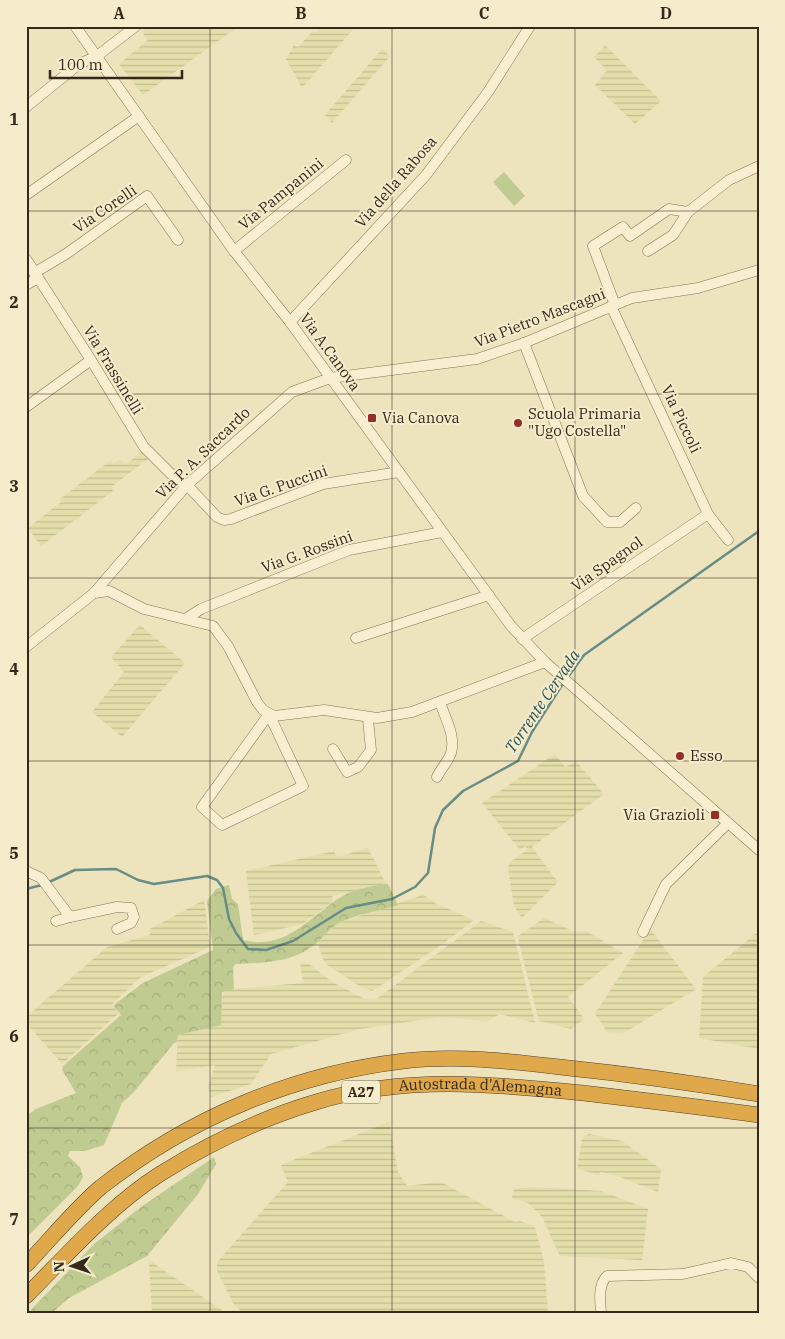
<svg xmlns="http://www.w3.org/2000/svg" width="785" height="1339" font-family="'IBM Plex Serif',serif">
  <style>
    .farmland { fill: url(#farmland-rules) }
    .forest { fill: url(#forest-crowns) }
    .pitch { fill: #c0cb91 }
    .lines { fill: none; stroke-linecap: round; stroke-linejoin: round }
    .stream { stroke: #688c86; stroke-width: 2.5 }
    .minor-casing { stroke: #857356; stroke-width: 11 }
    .highway-casing { stroke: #52402b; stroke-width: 16 }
    .minor { stroke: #f9efd0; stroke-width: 10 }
    .highway { stroke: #dfa94b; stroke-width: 15 }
    .grid { fill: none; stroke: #34291b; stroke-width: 1; stroke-opacity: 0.55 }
    .poi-dot { fill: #942e26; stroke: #f5eccc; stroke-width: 2 }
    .labels { text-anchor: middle; stroke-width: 4; stroke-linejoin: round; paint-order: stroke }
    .shield { fill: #f5eccc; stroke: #6e6450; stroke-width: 1 }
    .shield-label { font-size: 14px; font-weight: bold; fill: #34291b }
    .street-label { font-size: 15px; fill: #34291b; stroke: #f5eccc }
    .poi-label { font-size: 15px; fill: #34291b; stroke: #f5eccc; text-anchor: start }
    .water-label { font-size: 16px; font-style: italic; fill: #2a5454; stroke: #f5eccc }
    .neatline { fill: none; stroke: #34291b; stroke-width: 2 }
    .grid-label { font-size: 16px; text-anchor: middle; font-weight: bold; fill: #34291b }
  </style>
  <defs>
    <pattern id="farmland-rules" width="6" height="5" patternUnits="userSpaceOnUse" patternTransform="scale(1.25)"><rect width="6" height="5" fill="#e3deaa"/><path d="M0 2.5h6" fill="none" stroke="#c3be92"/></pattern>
    <pattern id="forest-crowns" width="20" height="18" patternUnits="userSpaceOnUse" patternTransform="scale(1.25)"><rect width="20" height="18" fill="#c0cb91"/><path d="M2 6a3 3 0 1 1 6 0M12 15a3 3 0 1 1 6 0" fill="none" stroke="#a6ae7c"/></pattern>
  </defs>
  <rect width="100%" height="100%" fill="#ede3bd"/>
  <g class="farmland">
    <polygon points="149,26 239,26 143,95 119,64 148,40 142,32"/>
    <polygon points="321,26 356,26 302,88 286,59 294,45 298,47 313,31 316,33"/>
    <polygon points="605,45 661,101 635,124 595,85 607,70 594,57"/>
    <polygon points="382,49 390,56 332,123 325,115"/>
    <polygon points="146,449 152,456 111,487 113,491 41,546 28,528 61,502 60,499 111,460 113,464 120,460 126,464"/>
    <polygon points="140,625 185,663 122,737 92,712 124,672 111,657"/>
    <polygon points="555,754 565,767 576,761 604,794 532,847 558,882 522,918 514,906 508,869 509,863 527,850 525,846 520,850 482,803"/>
    <polygon points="368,848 386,884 332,896 333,901 303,924 254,935 246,871 334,851 337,857"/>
    <polygon points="423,895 437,904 474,920 440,946 372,991 361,987 326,964 322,957 317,940 339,923"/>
    <polygon points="204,900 210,947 141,977 112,1004 119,1013 62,1064 26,1023 26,1017 107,947 150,935 150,929"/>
    <polygon points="544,918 573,931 586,931 623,953 568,997 583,1017 583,1020 571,1029 539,1021 519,943 518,936"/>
    <polygon points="481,921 513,932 535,1023 500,1014 488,1021 441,1017 360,1029 271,1054 251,1084 211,1097 208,1087 215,1065 176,1071 178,1035 220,1025 223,990 303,983 300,963 309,964 334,983 365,999 375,1000"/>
    <polygon points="650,929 696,989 624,1033 607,1032 595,1014"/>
    <polygon points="759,931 759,1049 699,1038 703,977"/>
    <polygon points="389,1122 398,1172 407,1186 441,1182 515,1222 520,1221 535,1227 544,1262 548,1313 243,1313 233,1303 217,1271 217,1262 288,1182 281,1165"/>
    <polygon points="589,1134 622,1141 661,1169 658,1192 615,1175 600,1172 599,1175 577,1169 582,1138"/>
    <polygon points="533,1187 601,1191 648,1209 642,1260 560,1256 542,1217 528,1203 512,1198 514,1189"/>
    <polygon points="149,1260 226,1313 152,1313"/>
  </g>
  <g class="forest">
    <path d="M388 884 398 905C379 911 356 914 339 923 327 930 320 942 310 948 289 963 259 963 235 964L233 968 234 989 222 992 221 1025 178 1035 177 1042 174 1043 134 1092 122 1103 104 1145 85 1151H70L68 1156 80 1167 83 1177 78 1186 26 1238V1116L36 1109 76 1093 62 1070 63 1066 121 1015 114 1006 115 1004 143 983 213 950 207 901 216 889 229 885 232 899 238 904 243 940C288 952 313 912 346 894 358 888 375 886 388 884Z"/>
    <polygon points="214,1157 216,1164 198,1194 147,1256 69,1298 52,1313 28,1313 94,1244 141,1207"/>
  </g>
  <polygon class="pitch" points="504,172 525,196 514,206 493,182"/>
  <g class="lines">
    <g class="stream">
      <polyline points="568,677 584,655 759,531"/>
      <polyline points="47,883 75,870 116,869 138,880 154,884 207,876 217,880 223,888 229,919 236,933 248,949 266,950 293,941 346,908 392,899 415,887 428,873 435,828 443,810 463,791 518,761 532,732 564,682"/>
      <polyline points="26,889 42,885"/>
    </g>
    <g class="minor-casing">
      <g id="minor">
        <polyline points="75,26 234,251 290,322 511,626 545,662 759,850"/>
        <polyline points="26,107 79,64 97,56 136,26"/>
        <polyline points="26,195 139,116"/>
        <polyline points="234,251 346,160"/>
        <polyline points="648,251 673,235 688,212 729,180 759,166"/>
        <polyline points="26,259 91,360 144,447 177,480 187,485 217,517 224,520 231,519 323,484 399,472"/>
        <polyline points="34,273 66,254 147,196 178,240"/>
        <polyline points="26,285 38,278"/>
        <polyline points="615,305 593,246 623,227 630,236 669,209 688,212"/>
        <polyline points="611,306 708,514 728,540"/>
        <polyline points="290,322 426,175 488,92 530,26"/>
        <polyline points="524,343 583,496 607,522 620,522 636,508"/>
        <polyline points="26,407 91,360"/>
        <polyline points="94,593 109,591 144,609 213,626 228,646 257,702 263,710 274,716 324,710 377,718 412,712 545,662"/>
        <polyline points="187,618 201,609 349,550 442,532"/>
        <polyline points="356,638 489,595"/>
        <polyline points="522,639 708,514"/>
        <polyline points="26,647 94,593 187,485 292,392 330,378 477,359 524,343 632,298 698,288 759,270"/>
        <polygon points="269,714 303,786 222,825 202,807"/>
        <polyline points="333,749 347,772 358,767 371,750 368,719"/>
        <path d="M437 777C441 768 448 762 451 753 456 736 445 718 440 702"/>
        <polyline points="26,871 41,878 70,917 56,921"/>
        <polyline points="70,917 117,907 131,908 134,917 131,923 117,929"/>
        <polyline points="643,932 666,884 728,823"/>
        <path d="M601 1313C600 1300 598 1285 607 1276L683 1274 731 1263 748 1267 759 1278"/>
      </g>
    </g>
    <g class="highway-casing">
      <g id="highway">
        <path d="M26 1265C49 1241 76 1208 101 1187 189 1118 293 1074 404 1061 456 1055 509 1061 560 1067 627 1074 693 1083 759 1094"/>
        <path id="s1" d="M26 1296C68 1254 110 1206 160 1174 208 1144 262 1118 316 1102 403 1075 495 1084 583 1093 642 1100 700 1107 759 1115"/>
      </g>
    </g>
    <use href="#minor" class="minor"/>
    <use href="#highway" class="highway"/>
  </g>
  <path class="grid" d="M210 26V1313M392 26V1313M575 26V1313M26 211H759M26 394H759M26 578H759M26 761H759M26 945H759M26 1128H759"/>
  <g class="poi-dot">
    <rect x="367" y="413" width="10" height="10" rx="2.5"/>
    <circle cx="518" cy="423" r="5"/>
    <circle cx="680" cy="756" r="5"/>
    <rect x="710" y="810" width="10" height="10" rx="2.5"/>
  </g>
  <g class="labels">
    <rect class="shield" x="342" y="1080.5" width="38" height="23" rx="4"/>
    <g class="shield-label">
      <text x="361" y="1097">A27</text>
    </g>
    <g class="street-label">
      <text transform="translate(396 182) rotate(-49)" y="5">Via della Rabosa</text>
      <text transform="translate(281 194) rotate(-39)" y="5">Via Pampanini</text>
      <text transform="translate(105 209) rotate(-34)" y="5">Via Corelli</text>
      <text transform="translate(540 318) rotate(-21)" y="5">Via Pietro Mascagni</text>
      <text transform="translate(330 352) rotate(54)" y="5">Via A.Canova</text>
      <text transform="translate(113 370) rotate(59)" y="5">Via Frassinelli</text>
      <text transform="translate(681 419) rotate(65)" y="5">Via Piccoli</text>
      <text transform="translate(203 453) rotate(-44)" y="5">Via P. A. Saccardo</text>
      <text transform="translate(281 486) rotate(-19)" y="5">Via G. Puccini</text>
      <text transform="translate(307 552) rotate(-20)" y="5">Via G. Rossini</text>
      <text transform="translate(607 564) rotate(-35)" y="5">Via Spagnol</text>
      <text dy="5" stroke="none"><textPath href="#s1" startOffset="520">Autostrada d'Alemagna</textPath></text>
    </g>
    <g class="poi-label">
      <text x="528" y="419">Scuola Primaria<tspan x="528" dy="17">"Ugo Costella"</tspan></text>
      <text x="382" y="423">Via Canova</text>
      <text x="690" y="761">Esso</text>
      <text x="705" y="820" text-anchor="end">Via Grazioli</text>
    </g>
    <g class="water-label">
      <text transform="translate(542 701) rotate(-56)" y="6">Torrente Cervada</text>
    </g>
  </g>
  <rect width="785" height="1339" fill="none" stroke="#f5eccc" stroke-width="55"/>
  <g transform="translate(72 1266) rotate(267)" stroke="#f5eccc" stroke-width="4" paint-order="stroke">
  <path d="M0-4L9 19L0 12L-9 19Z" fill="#34291b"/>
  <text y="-8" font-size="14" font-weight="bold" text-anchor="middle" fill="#34291b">N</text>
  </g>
  <path d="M50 70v8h132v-8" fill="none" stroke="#34291b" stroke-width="2.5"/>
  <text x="58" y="70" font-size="15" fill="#34291b" stroke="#f5eccc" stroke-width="4" paint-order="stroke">100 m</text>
  <rect x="28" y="28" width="730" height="1284" class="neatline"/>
  <g class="grid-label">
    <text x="119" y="19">A</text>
    <text x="301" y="19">B</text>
    <text x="484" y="19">C</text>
    <text x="666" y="19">D</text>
    <text x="14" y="125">1</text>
    <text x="14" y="308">2</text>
    <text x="14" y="492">3</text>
    <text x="14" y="675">4</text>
    <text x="14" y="859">5</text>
    <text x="14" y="1042">6</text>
    <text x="14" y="1225">7</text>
  </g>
</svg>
